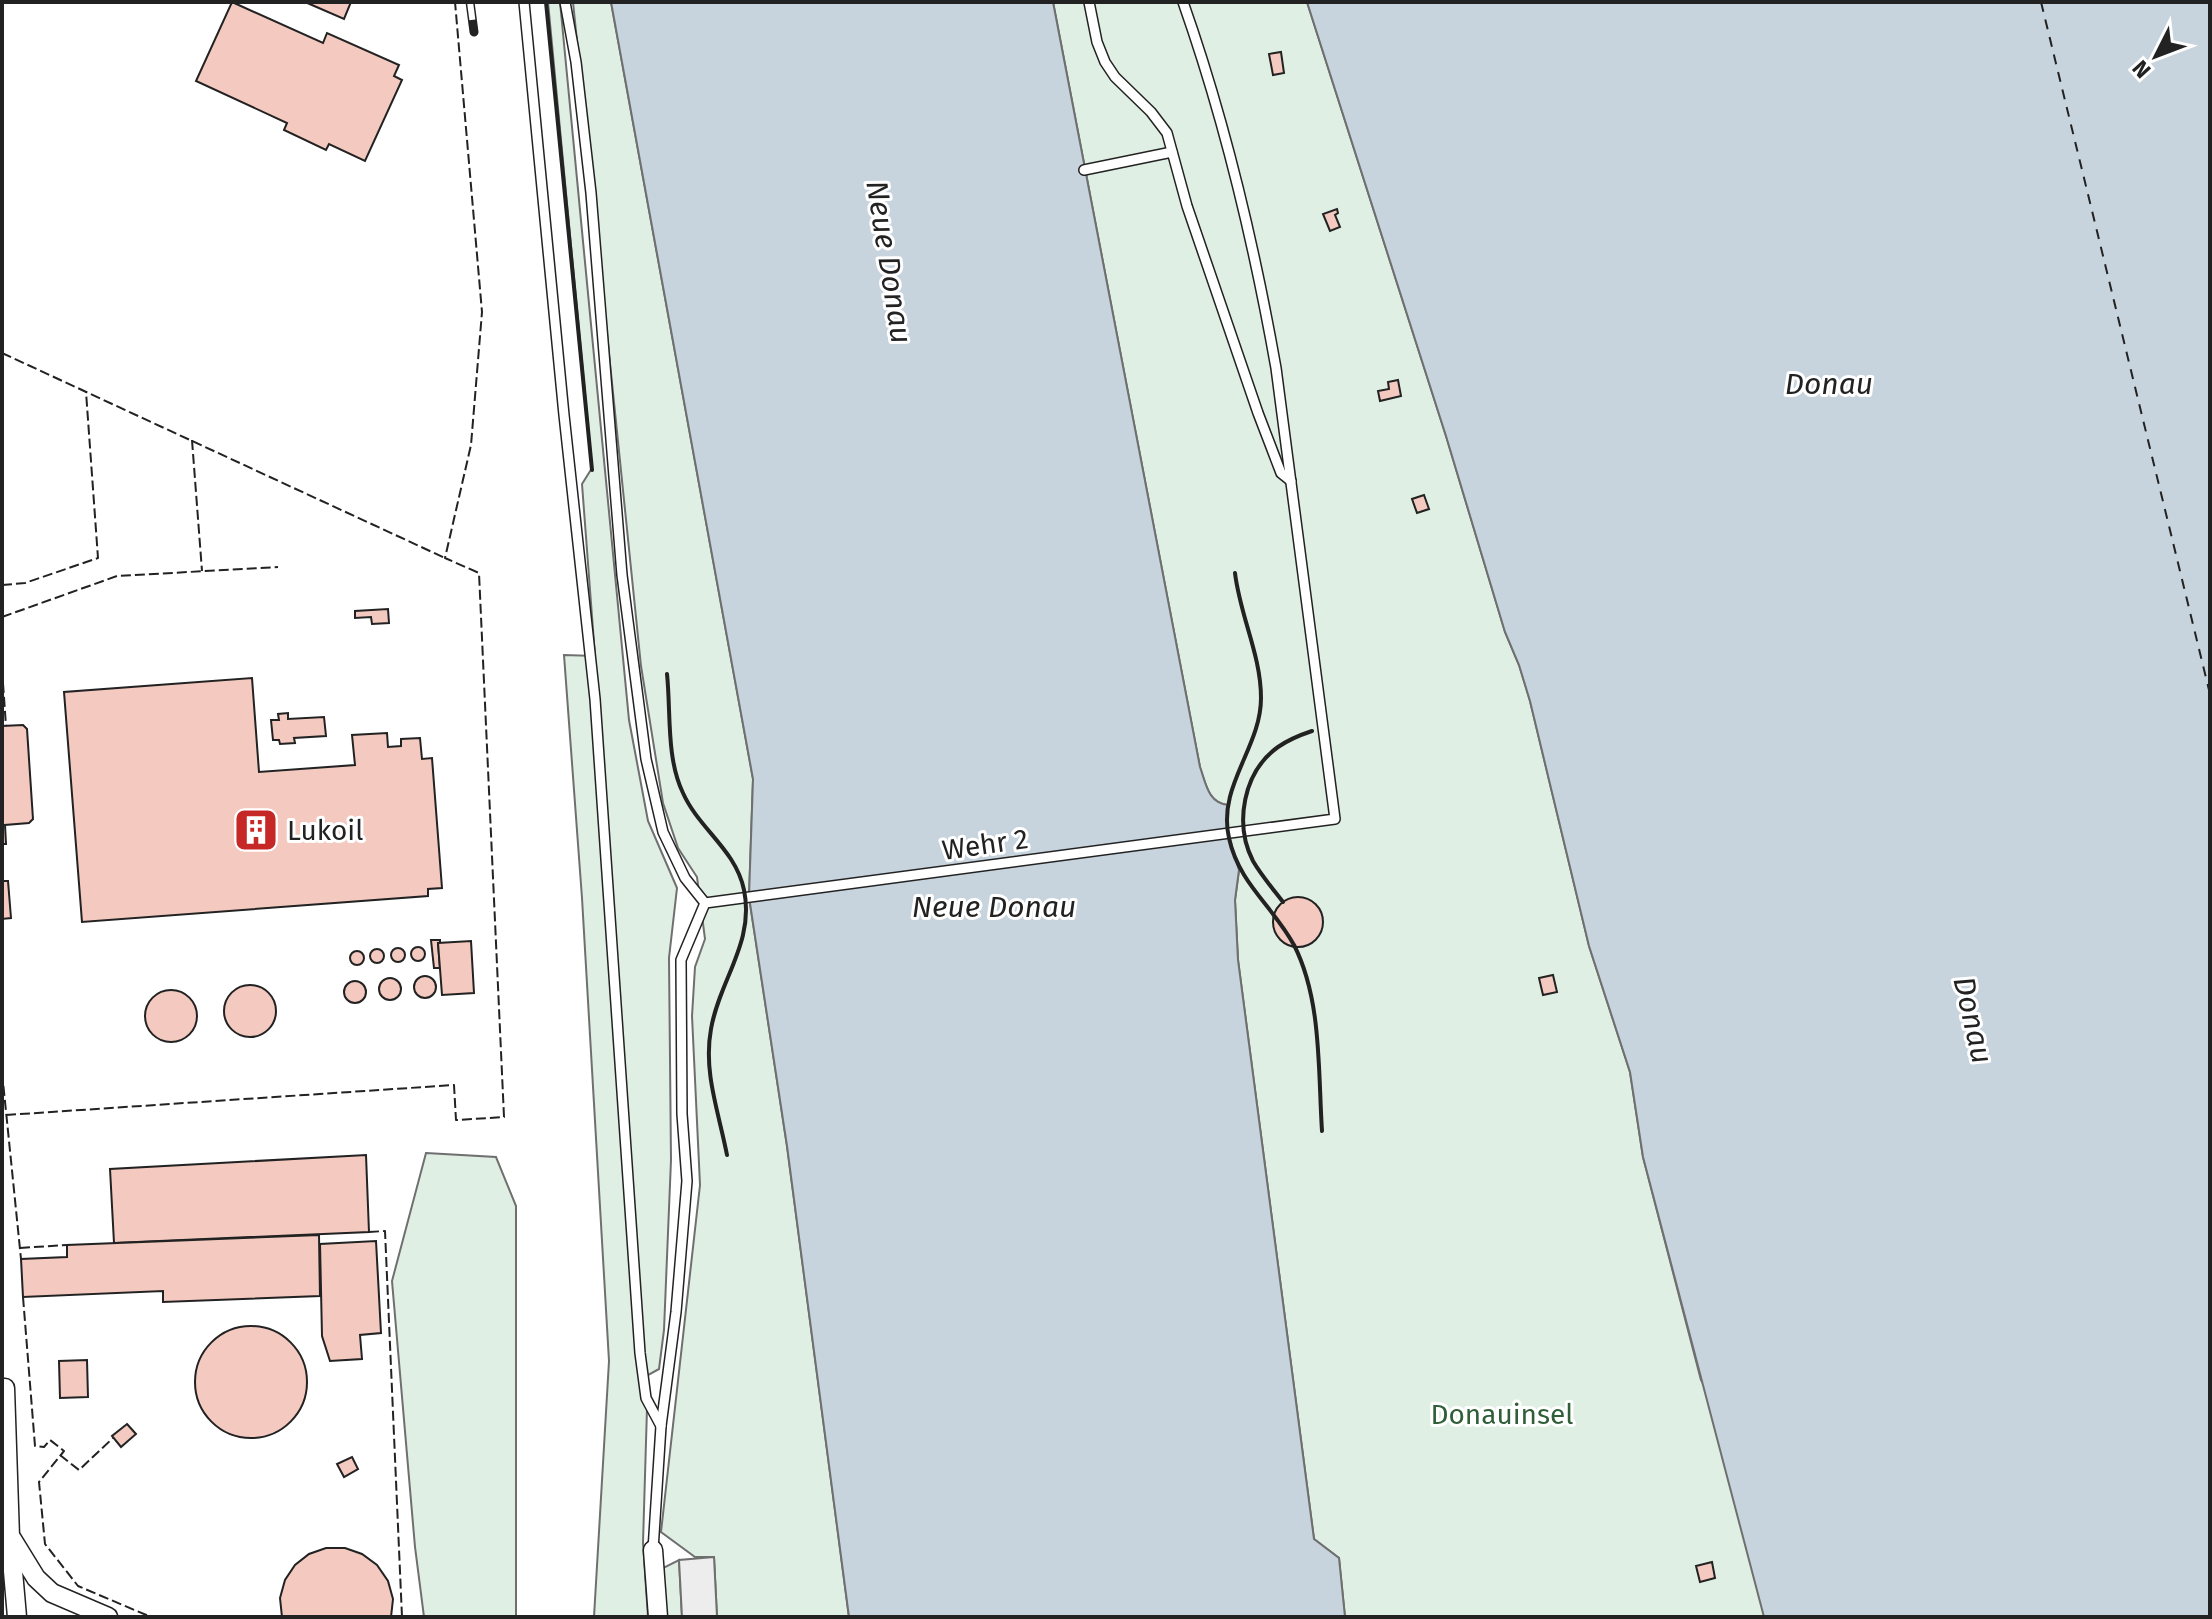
<svg xmlns="http://www.w3.org/2000/svg" width="2212" height="1619" font-family="'Fira Sans',sans-serif">
  <style>
    .green { fill: #e0efe3; stroke: #6f6f6f; stroke-width: 2 }
    .parking { fill: #ededed; stroke: #6f6f6f; stroke-width: 2 }
    .water { fill: #c7d3dd; stroke: #6f6f6f; stroke-width: 2 }
    .lines { fill: none; stroke-linecap: round; stroke-linejoin: round }
    .ferry { stroke: #222; stroke-width: 2; stroke-dasharray: 10 8; stroke-linecap: butt }
    .building { fill: #f3c9c0; stroke: #222; stroke-width: 2 }
    .service-casing { stroke: #222; stroke-width: 12 }
    .minor-casing { stroke: #222; stroke-width: 21 }
    .service { stroke: #fff; stroke-width: 9 }
    .minor { stroke: #fff; stroke-width: 18 }
    .rail-casing { stroke: #222; stroke-width: 9 }
    .rail { stroke: #fff; stroke-width: 6; stroke-dasharray: 18; stroke-linecap: butt }
    .fence { stroke: #222; stroke-width: 2; stroke-dasharray: 10 4; stroke-linecap: butt }
    .wall { stroke: #222; stroke-width: 4 }
    .labels { text-anchor: middle; stroke-width: 6; stroke-linejoin: round; paint-order: stroke }
    .poi-label { font-size: 28px; fill: #222; stroke: #fff; text-anchor: start }
    .street-label { font-size: 28px; fill: #222; stroke: #fff }
    .park-label { font-size: 28px; fill: #2f5e38; stroke: #fff }
    .water-label { font-size: 30px; font-style: italic; fill: #222; stroke: #fff }
  </style>
  <rect width="100%" height="100%" fill="#fff"/>
  <g class="green">
    <polygon points="548,2 560,2 629,720 648,821 677,888 669,958 671,1160 664,1330 659,1369 648,1375 643,1543 648,1617 594,1617 609,1361 582,898 564,655 595,656 582,484 592,468"/>
    <polygon points="573,2 611,2 753,779 749,897 787,1146 849,1617 717,1617 714,1557 695,1557 661,1532 700,1185 692,1016 695,967 705,939 697,877 678,848 663,803 641,666"/>
    <path d="M1053 2H1307L1446 436 1505 632 1519 665 1530 701 1589 946 1630 1072 1643 1157 1701 1380 1726 1419 1776 1617H1345L1339 1558 1314 1539 1238 960 1235 900 1239 870 1228 834 1227 805C1208 802 1206 784 1200 767Z"/>
    <polygon points="426,1153 496,1157 516,1206 516,1617 424,1617 415,1547 392,1281"/>
    <polygon points="679,1560 682,1617 666,1617 663,1568"/>
  </g>
  <polygon class="parking" points="714,1557 717,1617 682,1617 679,1560"/>
  <g class="water">
    <path d="M611 2H1053L1200 767C1206 784 1208 803 1228 805V834L1239 870 1235 900 1238 960 1314 1539 1339 1558 1345 1617H849L787 1146 749 897 753 779Z"/>
    <polygon points="1307,2 2210,2 2210,1617 1764,1617 1643,1157 1630,1072 1589,946 1530,701 1519,665 1505,632 1446,436"/>
  </g>
  <g class="lines">
    <polyline class="ferry" points="2041,2 2210,694"/>
  </g>
  <g class="building">
    <polygon points="232,2 323,43 327,33 399,65 394,76 402,80 365,161 329,144 326,150 284,130 287,123 196,81"/>
    <polygon points="305,2 351,2 344,19"/>
    <polygon points="1281,52 1284,73 1273,75 1269,54"/>
    <polygon points="1337,209 1338,213 1335,215 1340,227 1330,231 1323,214"/>
    <polygon points="1398,380 1401,396 1380,401 1378,391 1389,389 1388,382"/>
    <polygon points="1424,495 1429,509 1417,513 1412,499"/>
    <polygon points="388,609 389,623 372,624 371,617 355,618 355,611"/>
    <polygon points="252,678 259,772 355,765 352,735 387,733 388,747 401,746 401,739 420,738 422,759 432,758 442,888 428,889 428,896 82,922 64,692"/>
    <polygon points="288,713 288,719 324,717 326,736 294,738 295,743 280,744 279,740 273,740 271,720 279,720 278,714"/>
    <polygon points="23,725 27,729 33,819 29,823 5,825 6,844 2,844 2,726"/>
    <polygon points="2,870 3,881 8,881 11,918 2,919"/>
    <circle cx="1298" cy="922" r="25"/>
    <polygon points="431,940 440,940 440,943 438,943 440,968 434,968"/>
    <polygon points="471,941 474,993 442,995 438,943"/>
    <circle cx="418" cy="954" r="7"/>
    <circle cx="398" cy="955" r="7"/>
    <circle cx="377" cy="956" r="7"/>
    <circle cx="357" cy="958" r="7"/>
    <polygon points="1553,975 1557,992 1543,995 1539,978"/>
    <circle cx="425" cy="987" r="11"/>
    <circle cx="390" cy="989" r="11"/>
    <circle cx="355" cy="992" r="11"/>
    <circle cx="250" cy="1011" r="26"/>
    <circle cx="171" cy="1016" r="26"/>
    <polygon points="366,1155 369,1232 114,1243 110,1169"/>
    <polygon points="319,1235 320,1296 163,1302 163,1291 23,1297 21,1259 67,1257 67,1245"/>
    <polygon points="376,1241 381,1333 360,1335 362,1359 330,1361 322,1336 320,1244"/>
    <circle cx="251" cy="1382" r="56"/>
    <polygon points="87,1360 88,1397 60,1398 59,1361"/>
    <polygon points="127,1424 136,1434 121,1447 112,1436"/>
    <polygon points="352,1457 358,1469 344,1477 337,1464"/>
    <polygon points="326,1548 345,1548 362,1554 377,1565 388,1581 393,1599 391,1617 282,1617 280,1598 285,1580 295,1565 309,1554"/>
    <polygon points="1712,1562 1715,1578 1700,1582 1696,1566"/>
  </g>
  <g class="lines">
    <g class="service-casing">
      <g id="service">
        <polyline points="524,2 564,415 595,699 640,1353 646,1398 661,1426"/>
        <polyline points="565,2 576,62 591,193 622,575 646,759 663,832 685,878 705,903"/>
        <polyline points="1089,2 1097,42 1105,62 1115,77 1151,112 1167,133 1187,206 1258,413 1281,473 1291,481"/>
        <polyline points="1084,170 1172,152"/>
        <path d="M705 903 1335 819 1276 368C1254 244 1225 121 1183 2"/>
        <polyline points="653,1550 661,1426 676,1312 687,1181 682,1114 681,960 705,903"/>
      </g>
    </g>
    <g class="minor-casing">
      <g id="minor">
        <polyline points="5,1388 10,1537 17,1617"/>
        <polyline points="12,1539 36,1578 52,1593 108,1617"/>
        <polyline points="653,1550 658,1617"/>
      </g>
    </g>
    <use href="#service" class="service"/>
    <use href="#minor" class="minor"/>
    <g class="rail-casing">
      <polyline id="rail" points="470,2 474,32"/>
    </g>
    <use href="#rail" class="rail"/>
    <g class="fence">
      <polyline points="2,353 445,558"/>
      <polyline points="192,440 202,571"/>
      <polyline points="2,585 25,583 98,558 86,392"/>
      <polyline points="2,617 117,576 278,567"/>
      <polyline points="2,669 6,726"/>
      <polyline points="2,1072 21,1259"/>
      <polyline points="6,1115 454,1085 456,1120 504,1117 479,573 445,558 471,445 482,312 455,2"/>
      <polyline points="369,1232 385,1231 402,1617"/>
      <polyline points="20,1248 67,1245"/>
      <polyline points="23,1297 35,1446 44,1447 50,1440 64,1451 39,1482 45,1544 78,1586 151,1617"/>
      <polyline points="60,1455 79,1470 113,1438"/>
    </g>
    <g class="wall">
      <polyline points="546,2 592,470"/>
      <path d="M1235 573C1240 616 1261 655 1261 698 1261 748 1217 786 1229 838 1239 884 1273 906 1294 945 1322 1000 1318 1071 1322 1131"/>
      <path d="M667 674C671 712 666 758 683 793 699 829 736 850 744 890 755 942 719 981 711 1029 703 1072 719 1113 727 1155"/>
      <path d="M1283 902C1273 889 1261 875 1253 861 1234 824 1243 772 1278 747 1288 740 1300 735 1312 731"/>
    </g>
  </g>
  <defs>
    <g id="building-square" transform="scale(2.3)"><rect x="-9" y="-9" width="18" height="18" rx="4" fill="#c62828" stroke="#fff"/><path d="M-4-6H4V6H1V3H-1V6H-4ZM-2.5-4.3h1.7v1.8h-1.7ZM.8-4.3h1.7v1.8H.8ZM-2.5-1h1.7V.8h-1.7ZM.8-1h1.7V.8H.8Z" fill="#fff"/></g>
  </defs>
  <g fill-rule="evenodd">
    <use href="#building-square" x="256" y="830"/>
  </g>
  <g class="labels">
    <g class="poi-label">
      <text x="287" y="840">Lukoil</text>
    </g>
    <g class="street-label">
      <text transform="translate(985 844) rotate(-8)" y="10">Wehr 2</text>
    </g>
    <g class="park-label">
      <text x="1502" y="1424">Donauinsel</text>
    </g>
    <g class="water-label">
      <text transform="translate(889 262) rotate(81)" y="10">Neue Donau</text>
      <text x="1829" y="394">Donau</text>
      <text x="994" y="917">Neue Donau</text>
      <text transform="translate(1973 1020) rotate(77)" y="10">Donau</text>
    </g>
  </g>
  <rect width="2212" height="1619" fill="none" stroke="#222222" stroke-width="8"/>
  <g transform="translate(2156 56) rotate(228)" stroke="#ffffff" stroke-width="6" paint-order="stroke">
  <path d="M0-6L14 30L0 20L-14 30Z" fill="#222222"/>
  <text y="-12" font-size="22" font-weight="bold" text-anchor="middle" fill="#222222">N</text>
  </g>
</svg>
